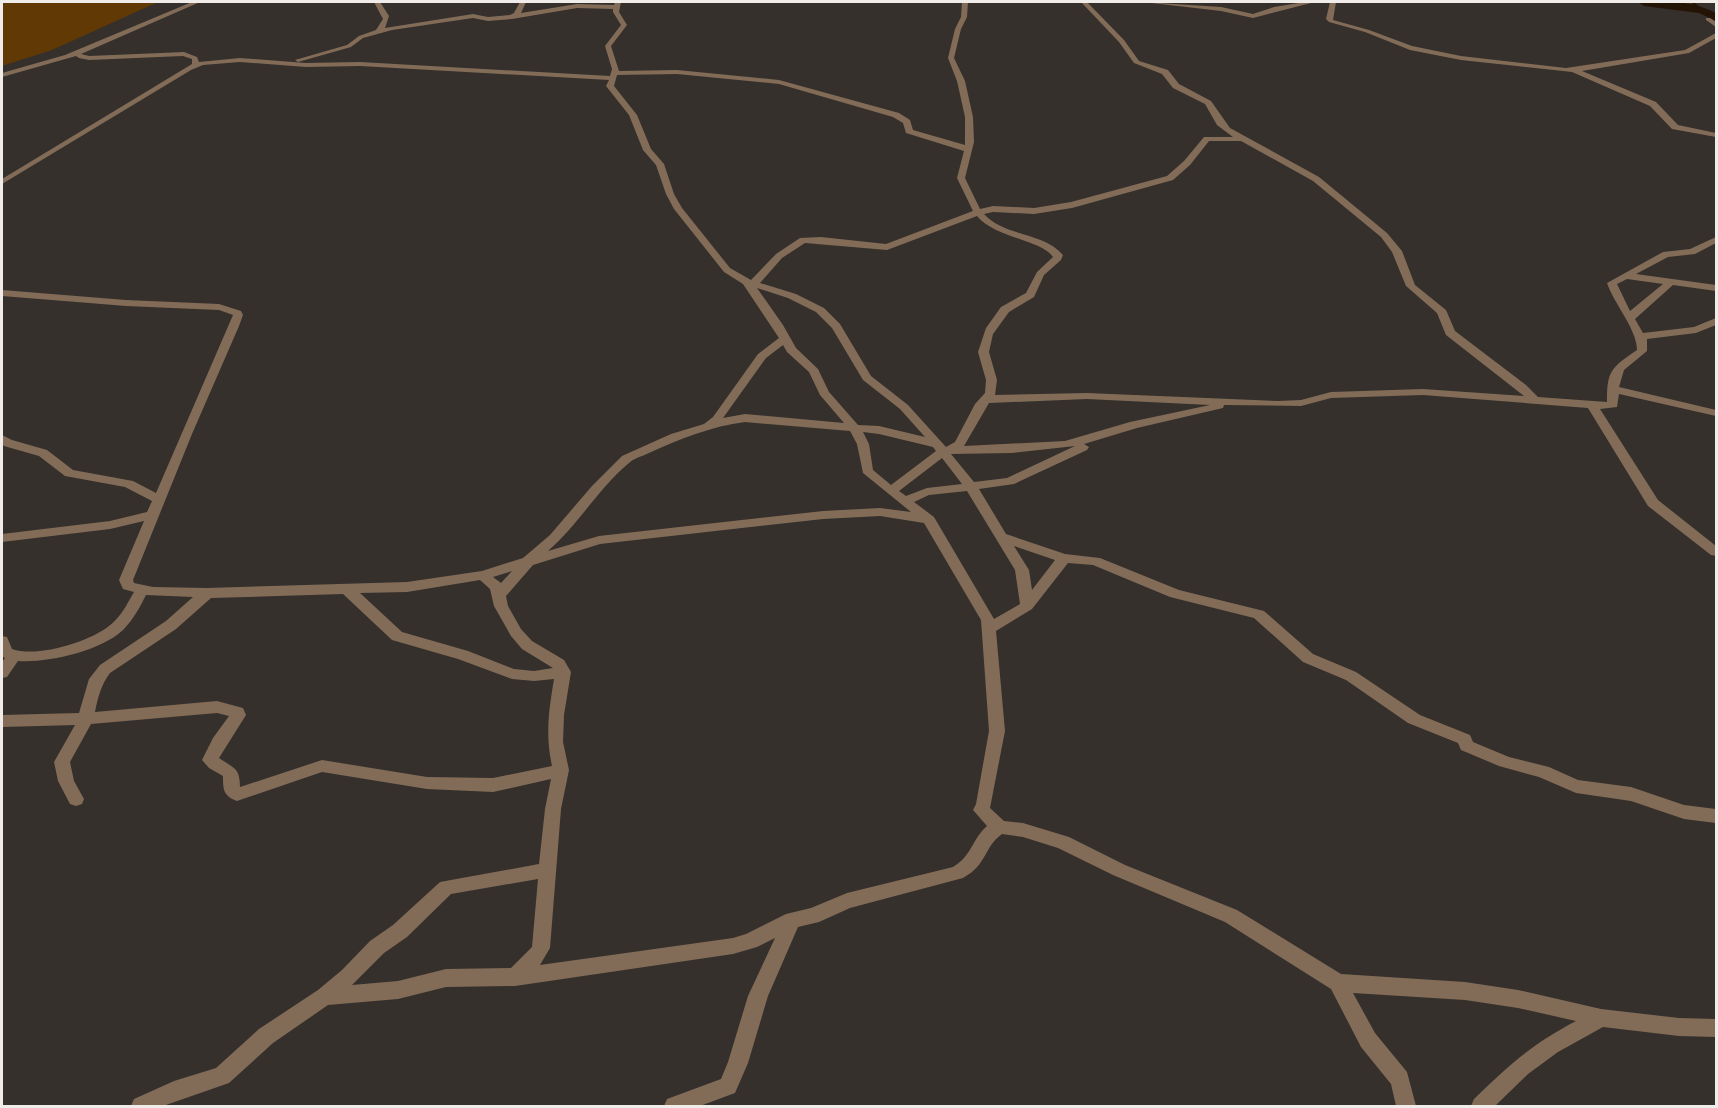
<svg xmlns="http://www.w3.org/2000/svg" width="1718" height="1108" font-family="Arial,sans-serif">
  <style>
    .green { fill: #613905 }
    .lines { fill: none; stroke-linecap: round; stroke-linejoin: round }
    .stream { stroke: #231405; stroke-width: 2 }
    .river { fill: #231405; fill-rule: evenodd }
    .street { fill: #826c57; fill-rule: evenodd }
  </style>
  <rect width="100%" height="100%" fill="#35302c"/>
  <polygon class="green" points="2,2 158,2 52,50 2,66"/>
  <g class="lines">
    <polyline class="stream" points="1692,2 1702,10"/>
    <path class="river" d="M1638 2C1663 0 1694 1 1716 13V21L1699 13 1644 6Z"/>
    <g class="street">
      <path d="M192 2H200L81 54 89 56 184 52 197 57 199 62 240 58 306 63 360 62 610 76 612 69 605 46 621 25 613 12V9L577 8 512 19 488 21 473 18 392 30 363 38 351 47 298 62 295 60 347 45 359 36 376 30 383 19 374 2H380L389 16 385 28 473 14 488 17 510 15 514 13 520 2H526L521 13 577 4 614 5 615 2H621L619 12 627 25 611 46 619 71 677 70 779 80 899 113 910 120 913 130 965 145V117L957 81 948 58 955 29 961 17 962 2H968L967 17 961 29 954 58 965 81 973 117 974 142 965 178 980 209 993 206 1034 208 1071 202 1167 176 1184 161 1204 137H1233L1217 125 1205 104 1173 88 1162 74 1134 63 1119 42 1081 2H1087L1124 40 1139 61 1168 70 1179 84 1211 101 1230 128 1319 177 1387 233 1402 251 1415 285 1446 310 1455 331 1526 385 1538 397 1607 402C1607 372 1610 368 1637 350 1637 329 1614 304 1607 283L1663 252 1690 249 1716 237V243L1695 254 1668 257 1636 274 1716 285V291L1673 285 1635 319 1643 333 1694 327 1716 318V325L1696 333 1647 339V351L1624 370 1619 387 1716 410V416L1619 394 1617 407 1600 409 1658 500 1716 546V556L1711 555 1648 506 1588 408 1423 395 1331 398 1301 406 1224 405 1223 408 1137 428 1084 444 1089 447 1087 450 1014 484 979 489 1006 534 1065 554 1100 558 1179 590 1264 611 1313 654 1356 672 1420 715 1470 735 1473 742 1509 757 1549 767 1578 780 1631 787 1684 805 1716 809V823L1684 819 1631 801 1576 793 1539 777 1499 766 1461 750 1458 743 1408 723 1346 680 1303 662 1254 618 1170 597 1093 565 1068 563 1032 609 996 631 1005 731 990 808 1004 821 1023 823 1069 837 1125 865 1237 910 1341 974 1465 982 1518 990 1601 1009 1679 1018 1716 1019V1037L1679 1036 1603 1027 1558 1052 1528 1074 1495 1106H1471L1474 1099C1509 1065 1532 1044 1576 1021L1518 1008 1465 1000 1353 993 1375 1033 1407 1072 1416 1106H1396L1391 1084 1361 1047 1331 989 1225 922 1113 875 1058 848 1023 837 1002 834C983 848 988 864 963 878L850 908 819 922 798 927 768 996 748 1063 735 1093 700 1106H664L667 1099 721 1079 728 1062 748 996 775 938 757 947 733 954 515 986 446 987 398 999 328 1005 273 1043 229 1083 163 1106H131L134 1099 174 1081 216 1068 259 1029 318 990 342 970 370 941 393 925 440 882 539 864 545 809 551 779 493 792 427 789 322 772 237 801C223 796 223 789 223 776L209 768 202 760 213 738 229 716 217 713 91 724 70 762 74 781 84 799 82 804 76 806 70 804 58 781 54 762 75 725 2 727V715L79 713 89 679 100 665 166 621 193 597 146 595C140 607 133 620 123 630 101 651 48 663 18 661L7 677 2 678V662L5 658 2 656V636L7 637 12 649C37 658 89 642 109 626 121 617 127 604 134 592L123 589 119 580 144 521 110 529 2 542V534L110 521 147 512 152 501 125 487 65 476 39 456 4 446 2 444V435L12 440 47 450 73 470 133 481 156 493 233 315 219 310 126 306 2 296V290L126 300 219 304 241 311 243 315 239 326 192 434 133 580 134 583 153 587 207 588 407 582 482 571 523 558 550 535 592 486 622 456 671 434 704 424 713 417 758 354 779 338 743 284 724 272 674 209 666 194 656 165 643 150 629 115 606 86 609 80 360 66 306 67 240 62 203 65 191 70 2 184V179L192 64V59L183 56 89 60 79 58 76 56 2 77V73L65 55ZM677 74 779 84 893 117 903 123 906 133 964 151 957 178 973 211 886 244 821 237 800 238 776 254 751 280 730 268 682 208 674 194 664 164 651 149 637 115 614 86 617 75ZM1209 141H1241L1313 181 1381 237 1392 252 1406 286 1437 313 1446 335 1524 396 1423 389 1331 392 1301 400 1278 401 1087 393 995 395 997 380 989 352 993 334 1009 312 1034 297 1044 275 1061 260 1063 255C1044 232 1005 237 984 214L993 212 1034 214 1072 208 1173 180 1190 165ZM977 216C995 238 1042 240 1053 257L1037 272 1026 293 1001 307 986 328 978 352 986 380 985 393 975 404 955 442 946 447 908 405 871 376 840 324 824 308 796 294 760 283 782 258 805 243 887 250ZM1627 279 1663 284 1630 311 1617 284ZM757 288 788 298 816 312 832 328 863 380 900 409 925 437 879 426 858 425 829 392 818 369 796 348 783 325ZM783 345 787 352 809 372 820 395 844 423 745 414 723 418 766 358ZM1087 399 1210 405 1130 422 1065 441 964 446 989 403ZM745 422 850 431 857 444 863 473 911 512 880 508 823 511 599 536 548 551C578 525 598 489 629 463 634 458 643 456 649 453 680 439 712 426 745 422ZM863 432 879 434 933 447 936 451 891 485 873 470 869 444ZM1075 446 1007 478 974 482 951 454 1012 453ZM942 458 962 484 927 488 906 496 899 491ZM967 491 1015 570 1020 604 994 619 934 517 914 502 929 495ZM880 516 924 523 981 620 989 731 976 804 973 810 987 826C972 839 972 856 953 867L847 893 811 908 786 914 746 934 733 938 540 965 550 948 561 809 569 770 563 742 564 715 571 672 564 660 532 641 521 629 508 606 506 596 533 565 600 544 823 519ZM1014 546 1055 560 1032 590 1029 570ZM512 571 501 583 493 577ZM480 580 490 589 494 606 511 636 522 649 553 668 534 671 514 669 468 651 402 632 360 593 407 592ZM343 594 392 640 458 659 512 679 534 681 554 679C549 710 545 734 552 766L493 778 427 777 322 760 240 787C240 767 233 768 219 758L246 715 243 708 217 701 95 712C98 697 101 685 110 673L176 629 211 598ZM538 879 532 947 511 968 446 969 398 981 352 985 384 953 407 937 451 894Z"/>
      <polygon points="1143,2 1221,7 1253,14 1274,7 1305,2 1315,2 1253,18 1221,11"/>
      <polygon points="1330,2 1336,2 1333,20 1369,30 1412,46 1461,56 1566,68 1685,50 1716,33 1716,38 1689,53 1582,71 1656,102 1678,125 1716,133 1716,137 1672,129 1650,106 1572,72 1461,60 1410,50 1365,32 1329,22 1326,19"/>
      <polygon points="1706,18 1710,18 1716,22 1716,27 1706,20"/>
    </g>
  </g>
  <rect width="1718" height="1108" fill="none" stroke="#efecea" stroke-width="6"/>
</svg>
